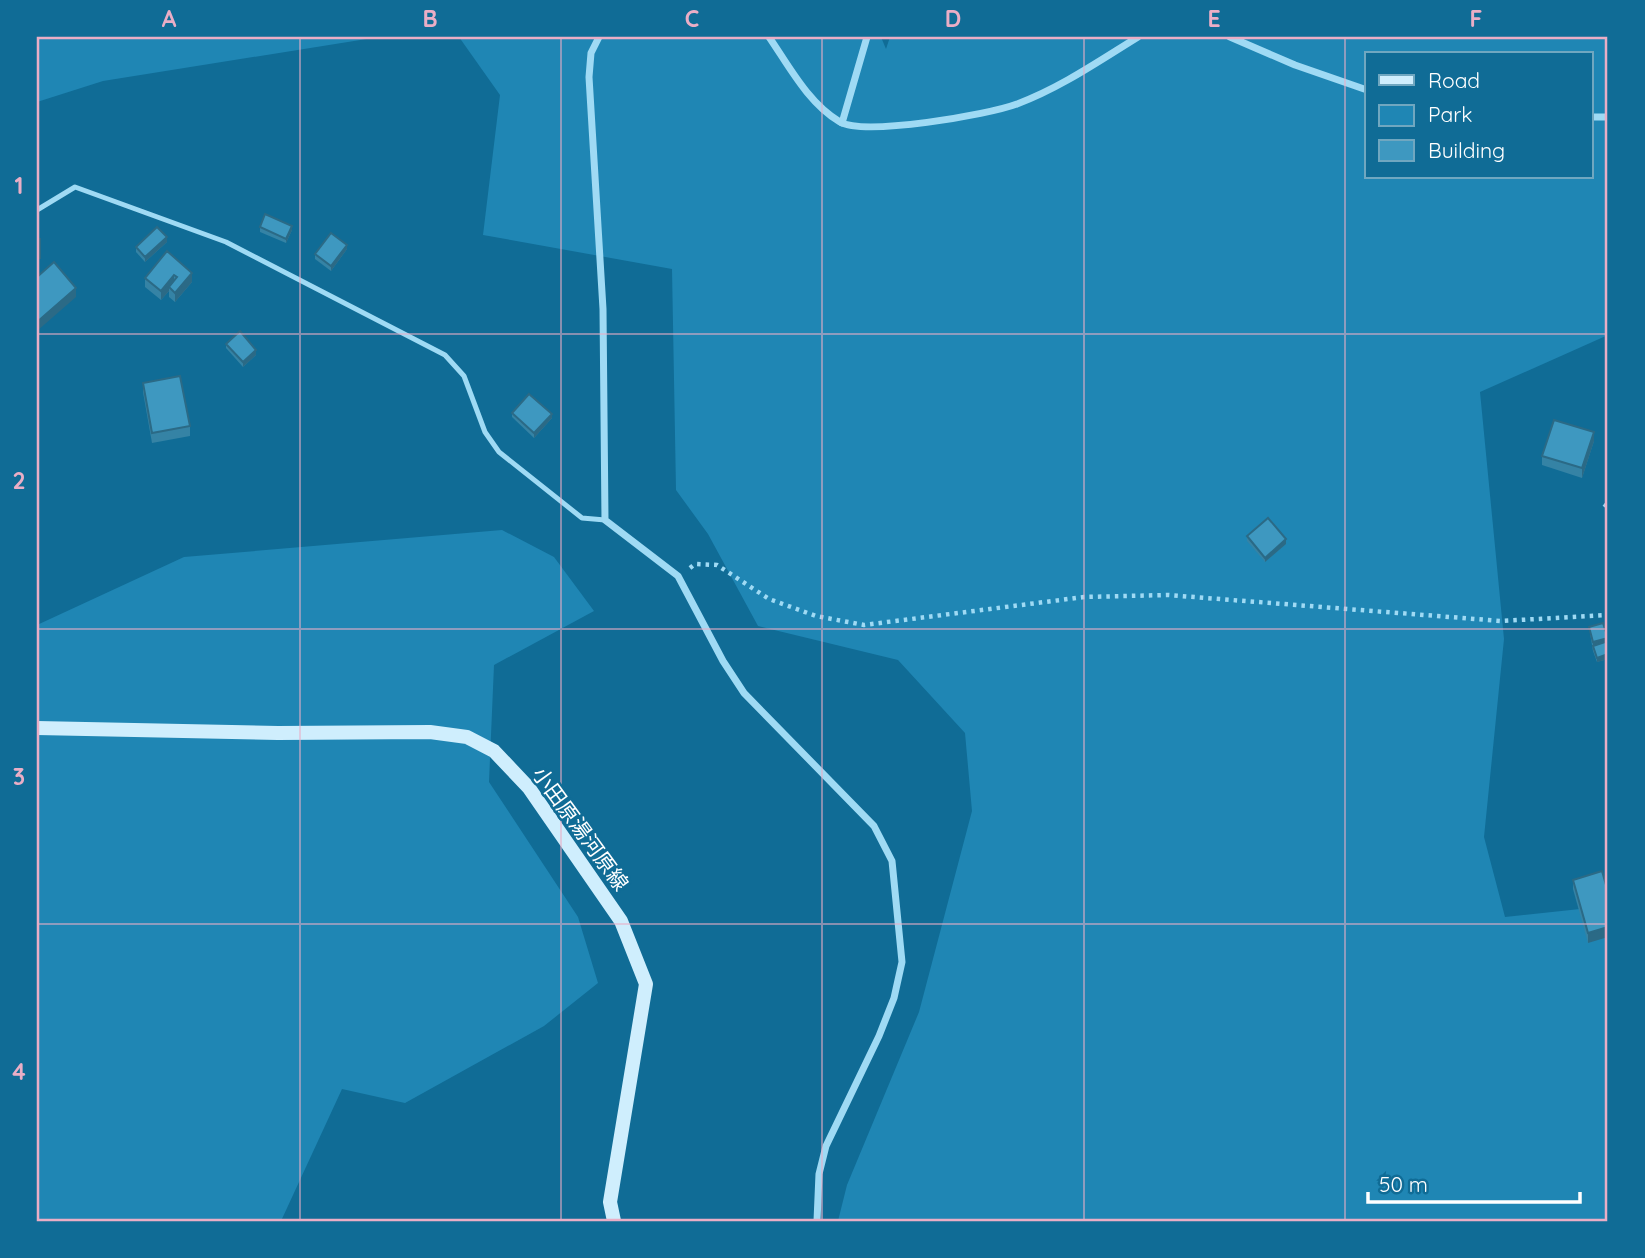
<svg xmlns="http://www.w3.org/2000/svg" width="1645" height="1258" font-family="Quicksand,'Noto Sans JP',sans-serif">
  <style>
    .green { fill: #1f86b4; fill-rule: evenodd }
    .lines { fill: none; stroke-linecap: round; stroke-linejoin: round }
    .path { stroke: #9fdaf4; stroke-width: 4.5; stroke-dasharray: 3.5 5; stroke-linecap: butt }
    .service { stroke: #9fdaf4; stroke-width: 5 }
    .minor { stroke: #9fdaf4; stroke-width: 7 }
    .secondary { stroke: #cfeefd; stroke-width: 14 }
    .wall { fill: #3583a5 }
    .shaded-wall { fill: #2b6a86 }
    .building { fill: #3e98c0; stroke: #2b6a86; stroke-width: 2 }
    .grid { fill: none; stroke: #eaaec6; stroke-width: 2; stroke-opacity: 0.55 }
    .labels { text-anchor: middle; stroke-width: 5; stroke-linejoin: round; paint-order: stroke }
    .street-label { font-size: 21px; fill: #fff; stroke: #106c96 }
    .neatline { fill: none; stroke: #eaaec6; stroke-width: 2.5 }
    .grid-label { font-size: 23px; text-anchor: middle; font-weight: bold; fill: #eaaec6 }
  </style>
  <rect width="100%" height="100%" fill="#106c96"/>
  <g class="green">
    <polygon points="37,37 379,37 103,81 37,102"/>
    <path d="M459 37H881L886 49 890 37H1608V335L1480 392 1504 639 1484 837 1505 917 1608 906V1221H838L847 1185 919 1012 972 811 965 733 898 660 758 626 708 534 676 490 672 269 483 235 500 95ZM1367 54H1591V177H1367Z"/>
    <polygon points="502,530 554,557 594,611 494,665 489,782 578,917 598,983 544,1026 405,1103 342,1089 281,1221 37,1221 37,625 184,557"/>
  </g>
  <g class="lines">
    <g class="path">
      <polyline points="1604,504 1608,507"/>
      <polyline points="690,568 695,564 717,565 769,599 816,616 864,625 1084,597 1168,595 1501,621 1608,615"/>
    </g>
    <polyline class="service" points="37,210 75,187 226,242 445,355 464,376 485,432 499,452 582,518 605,520"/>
    <g class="minor">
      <polyline points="599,37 591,53 589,77 603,309 605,520 678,576 723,661 744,693 874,826 892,861 902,962 894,998 879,1036 826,1146 819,1174 817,1221"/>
      <path d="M769 37C789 66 808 103 840 122 865 136 988 115 1017 104 1060 88 1099 61 1138 37"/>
      <polyline points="1230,37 1295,65 1367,90"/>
      <polyline points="1591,117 1608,117"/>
      <polyline points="842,123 867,37"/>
    </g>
    <polyline class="secondary" points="37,728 278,733 430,732 467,737 494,751 529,788 621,921 646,984 610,1202 614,1221"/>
  </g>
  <g class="wall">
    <polygon points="260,227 292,230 286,243 260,232"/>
    <polygon points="167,242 145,262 136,252 136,247"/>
    <polygon points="347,249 331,271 315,259 315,254"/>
    <polygon points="167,251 192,282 175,302 169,297 169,291 161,300 145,287 145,278"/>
    <polygon points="226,344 256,355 243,367 226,348"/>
    <polygon points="143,383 190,426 190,436 152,443 143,392"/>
    <polygon points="512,413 552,418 534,438 512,417"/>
    <polygon points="1594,441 1582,478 1542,465 1542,456"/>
    <polygon points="1247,536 1286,544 1265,562 1247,541"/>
    <polygon points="1589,627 1608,641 1608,659 1597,662 1593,651"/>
    <polygon points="1602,871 1588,943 1573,889 1573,880"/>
  </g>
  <g class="shaded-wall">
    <polygon points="292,226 292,230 286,243 286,239"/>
    <polygon points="167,237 167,242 145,262 145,257"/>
    <polygon points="347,245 347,249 331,271 331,266"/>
    <polygon points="192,273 192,282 175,302 175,293"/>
    <polygon points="174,275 174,284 169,287 169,291 161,300 161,291"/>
    <polygon points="76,288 76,297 37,331 37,322"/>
    <polygon points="256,350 256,355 243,367 243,362"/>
    <polygon points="552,414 552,418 534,438 534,433"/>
    <polygon points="1594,432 1594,441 1582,478 1582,468"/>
    <polygon points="1286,539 1286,544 1265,562 1265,558"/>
    <polygon points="1608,638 1608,642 1593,646 1593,642"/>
    <polygon points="1608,654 1608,659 1597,662 1597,658"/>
    <polygon points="1608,927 1608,937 1588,943 1588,933"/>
  </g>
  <g class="building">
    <polygon points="265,214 292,226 286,239 260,227"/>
    <polygon points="157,227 167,237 145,257 136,247"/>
    <polygon points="331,233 347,245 331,266 315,254"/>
    <rect x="37" y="239" width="3" height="19"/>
    <polygon points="167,251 192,273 175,293 169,287 177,277 174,275 161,291 145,278"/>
    <polygon points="54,262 76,288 37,322 37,277"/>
    <polygon points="240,331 256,350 243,362 226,344"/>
    <polygon points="180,376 190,426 152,433 143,383"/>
    <polygon points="529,394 552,414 534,433 512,413"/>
    <polygon points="1554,420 1594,432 1582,468 1542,456"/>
    <polygon points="1268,518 1286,539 1265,558 1247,536"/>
    <polygon points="1603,623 1608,638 1593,642 1589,627"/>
    <polygon points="1608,641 1608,654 1597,658 1593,646"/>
    <polygon points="1602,871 1608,892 1608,927 1588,933 1573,880"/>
  </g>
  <path class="grid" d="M300 37V1221M561 37V1221M822 37V1221M1084 37V1221M1345 37V1221M37 334H1608M37 629H1608M37 924H1608"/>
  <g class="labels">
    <g class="street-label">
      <text transform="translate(580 829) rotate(54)" y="7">小田原湯河原線</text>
    </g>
  </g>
  <rect width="1645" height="1258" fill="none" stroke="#106c96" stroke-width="77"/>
  <rect x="1365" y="52" width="228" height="126" fill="#106c96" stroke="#70a7c0" stroke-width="2"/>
  <rect x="1379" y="75" width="35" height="10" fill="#cfeefd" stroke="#70a7c0" stroke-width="2"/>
  <text x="1428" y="88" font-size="21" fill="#ffffff">Road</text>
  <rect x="1379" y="105" width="35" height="21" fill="#1f86b4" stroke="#70a7c0" stroke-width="2"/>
  <text x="1428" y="122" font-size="21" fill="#ffffff">Park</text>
  <rect x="1379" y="140" width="35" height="21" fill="#3e98c0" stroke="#70a7c0" stroke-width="2"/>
  <text x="1428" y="158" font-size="21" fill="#ffffff">Building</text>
  <path d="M1368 1192v10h212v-10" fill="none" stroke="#ffffff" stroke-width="3.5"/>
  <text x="1379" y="1192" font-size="21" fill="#ffffff" stroke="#106c96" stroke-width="5" paint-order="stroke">50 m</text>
  <rect x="38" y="38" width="1568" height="1182" class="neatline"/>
  <g class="grid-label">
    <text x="169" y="27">A</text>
    <text x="430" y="27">B</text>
    <text x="692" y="27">C</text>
    <text x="953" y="27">D</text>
    <text x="1214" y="27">E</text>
    <text x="1476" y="27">F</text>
    <text x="19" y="194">1</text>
    <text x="19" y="489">2</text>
    <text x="19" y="785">3</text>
    <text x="19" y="1080">4</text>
  </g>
</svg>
